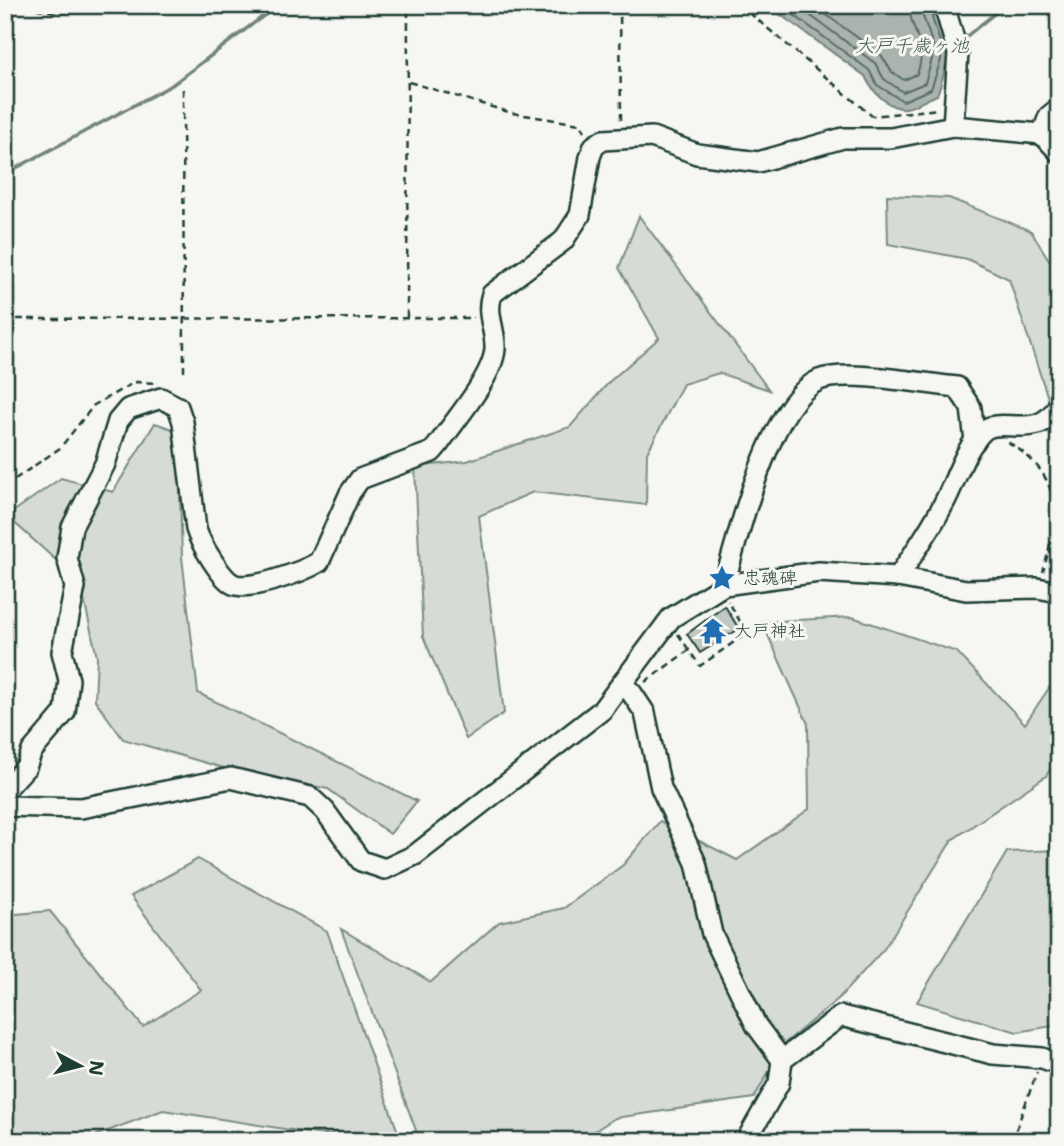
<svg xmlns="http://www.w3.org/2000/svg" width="1064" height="1146" font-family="'Shantell Sans','Klee One',sans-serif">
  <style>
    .green { fill: #d6dbd6; stroke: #7a8c85; stroke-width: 2 }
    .water { fill: #aab3ae; stroke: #72847d; stroke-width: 2 }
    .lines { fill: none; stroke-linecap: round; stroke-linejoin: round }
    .shore { stroke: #576c65; stroke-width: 2 }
    .stream { stroke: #72847d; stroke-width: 3.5 }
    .building { fill: #c1c8c3; stroke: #1f3d34; stroke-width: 2 }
    .minor-casing { stroke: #1f3d34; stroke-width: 24 }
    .path { stroke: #1f3d34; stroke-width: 2.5; stroke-dasharray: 7 5; stroke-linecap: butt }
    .minor { stroke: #f6f6f2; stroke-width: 19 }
    .labels { text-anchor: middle; stroke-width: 6; stroke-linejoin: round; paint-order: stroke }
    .poi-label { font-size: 18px; fill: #1f3d34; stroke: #f6f6f2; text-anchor: start }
    .water-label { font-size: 19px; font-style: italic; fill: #425a52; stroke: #f6f6f2 }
  </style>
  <rect width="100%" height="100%" fill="#f6f6f2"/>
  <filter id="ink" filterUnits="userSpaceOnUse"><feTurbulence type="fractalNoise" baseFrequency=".0143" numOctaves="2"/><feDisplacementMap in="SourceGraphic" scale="14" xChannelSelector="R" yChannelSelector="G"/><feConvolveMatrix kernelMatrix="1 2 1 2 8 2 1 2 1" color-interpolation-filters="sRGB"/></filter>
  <g filter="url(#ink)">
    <g class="green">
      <polygon points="887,195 949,198 1031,231 1059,276 1059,432 1009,279 967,259 888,244"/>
      <polygon points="639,216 769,390 719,373 683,384 647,453 646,505 533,492 479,516 504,713 466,739 423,636 415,467 467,461 570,427 609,382 659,338 619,268"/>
      <polygon points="155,423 178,431 182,557 198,693 417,801 390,834 328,789 220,767 123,739 95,700 97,657 80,582 7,516 61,478 113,492"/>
      <polygon points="852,617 957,652 1025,724 1059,673 1059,756 1046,776 952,840 884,949 838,999 785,1043 754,1098 615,1118 579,1141 420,1141 341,929 431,982 499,922 564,908 623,865 660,821 737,860 809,809 808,724 762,622"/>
      <polygon points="1059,850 1059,1025 1017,1032 917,1002 1007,852"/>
      <polygon points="198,859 327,931 401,1141 317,1134 163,1110 97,1135 96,1141 5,1141 5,915 50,911 143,1027 201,990 131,896"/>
    </g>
    <path class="water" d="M767 5H934C951 42 951 57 937 95 927 99 916 106 906 108 889 110 871 90 865 76Z"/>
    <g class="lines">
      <g class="shore">
        <polyline points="780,5 869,70 877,85 903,101 931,89 941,60 941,45 928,5"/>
        <polyline points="796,5 875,63 884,79 903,92 925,83 932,59 933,45 919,5"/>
        <path d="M813 5 881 55 892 72 904 80 917 74C929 41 910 34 909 5"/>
      </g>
      <g class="stream">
        <polyline points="962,40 1005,5"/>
        <polyline points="5,174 172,85 278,5"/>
      </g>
    </g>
    <polygon class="building" points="725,606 739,629 700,653 687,634"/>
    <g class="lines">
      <g class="minor-casing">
        <g id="minor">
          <polyline points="944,5 958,53 953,126"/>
          <polyline points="1042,134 1049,116 1059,108"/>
          <polyline points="1042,134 1059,152"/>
          <path d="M898 577C914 553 931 529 944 503 956 481 964 449 983 431 1000 415 1040 443 1059 404"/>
          <path d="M724 585C738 535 770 402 819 380 845 369 926 384 957 387L971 408 975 441"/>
          <polyline points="622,686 631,692 645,713 661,788 696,863 712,934 756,1025 782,1060 779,1083 746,1141"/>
          <path d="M5 790 26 767 32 751 65 712 69 680 62 652 75 587 67 558 72 527 105 464 118 421 128 409 161 398 178 407 183 422 196 529C200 543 221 578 233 584 249 592 304 571 319 562L350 493 360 479 432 452 438 445C454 421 493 377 495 349 496 330 485 314 492 294L563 241 580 215 590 157 594 146 603 140 652 137 697 154 758 162 843 138H891L953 126 1042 134 1059 130"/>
          <polyline points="5,806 81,808 231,778 310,797 325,811 361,861 385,869 415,855 602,710 671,618 724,585 819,572 898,577 966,590 1037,588 1059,592"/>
          <polyline points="782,1060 841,1016 993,1054 1042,1058 1059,1064"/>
        </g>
      </g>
      <g class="path">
        <path d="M25 5C47 13 81 17 102 5"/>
        <polyline points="620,5 621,124"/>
        <polyline points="740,5 872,116 938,109"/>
        <polyline points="409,82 512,113 580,124 585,131"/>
        <polyline points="183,89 184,372"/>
        <polyline points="407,317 408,5"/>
        <polyline points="5,319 474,318"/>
        <path d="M1008 442C1064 477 1059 514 1043 572"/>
        <polyline points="5,486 60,448 94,405 135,382 156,383"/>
        <polyline points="678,634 689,650"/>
        <polyline points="645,682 689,650 700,666 747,633 728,601"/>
        <polyline points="1012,1141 1037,1072"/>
      </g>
      <use href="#minor" class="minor"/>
    </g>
  </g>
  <defs>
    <g id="sight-bare" transform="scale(2.1)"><path d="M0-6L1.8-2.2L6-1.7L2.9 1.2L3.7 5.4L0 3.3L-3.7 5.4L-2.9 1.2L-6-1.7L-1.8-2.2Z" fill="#1f6fb2" stroke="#f6f6f2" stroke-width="2.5" paint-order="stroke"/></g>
    <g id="temple-bare" transform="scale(2.1)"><path d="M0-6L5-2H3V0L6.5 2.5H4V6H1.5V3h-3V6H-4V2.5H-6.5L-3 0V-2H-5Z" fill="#1f6fb2" stroke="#f6f6f2" stroke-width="2.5" paint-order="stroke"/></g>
  </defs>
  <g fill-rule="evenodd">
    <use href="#sight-bare" x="722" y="578"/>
    <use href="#temple-bare" x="713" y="631"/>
  </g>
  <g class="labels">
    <g class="poi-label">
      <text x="743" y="584">忠魂碑</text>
      <text x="734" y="637">大戸神社</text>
    </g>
    <g class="water-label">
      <text x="912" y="52">大戸千歳ヶ池</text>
    </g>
  </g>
  <rect width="1064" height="1146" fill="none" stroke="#f6f6f2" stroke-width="28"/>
  <rect x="14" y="14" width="1036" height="1118" fill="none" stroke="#1f3d34" stroke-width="2.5" filter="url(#ink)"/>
  <g transform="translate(80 1066) rotate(97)" stroke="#f6f6f2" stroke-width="5" paint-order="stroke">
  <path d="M0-5L12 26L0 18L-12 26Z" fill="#1f3d34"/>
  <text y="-10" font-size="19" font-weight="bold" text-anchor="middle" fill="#1f3d34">N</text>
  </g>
</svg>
